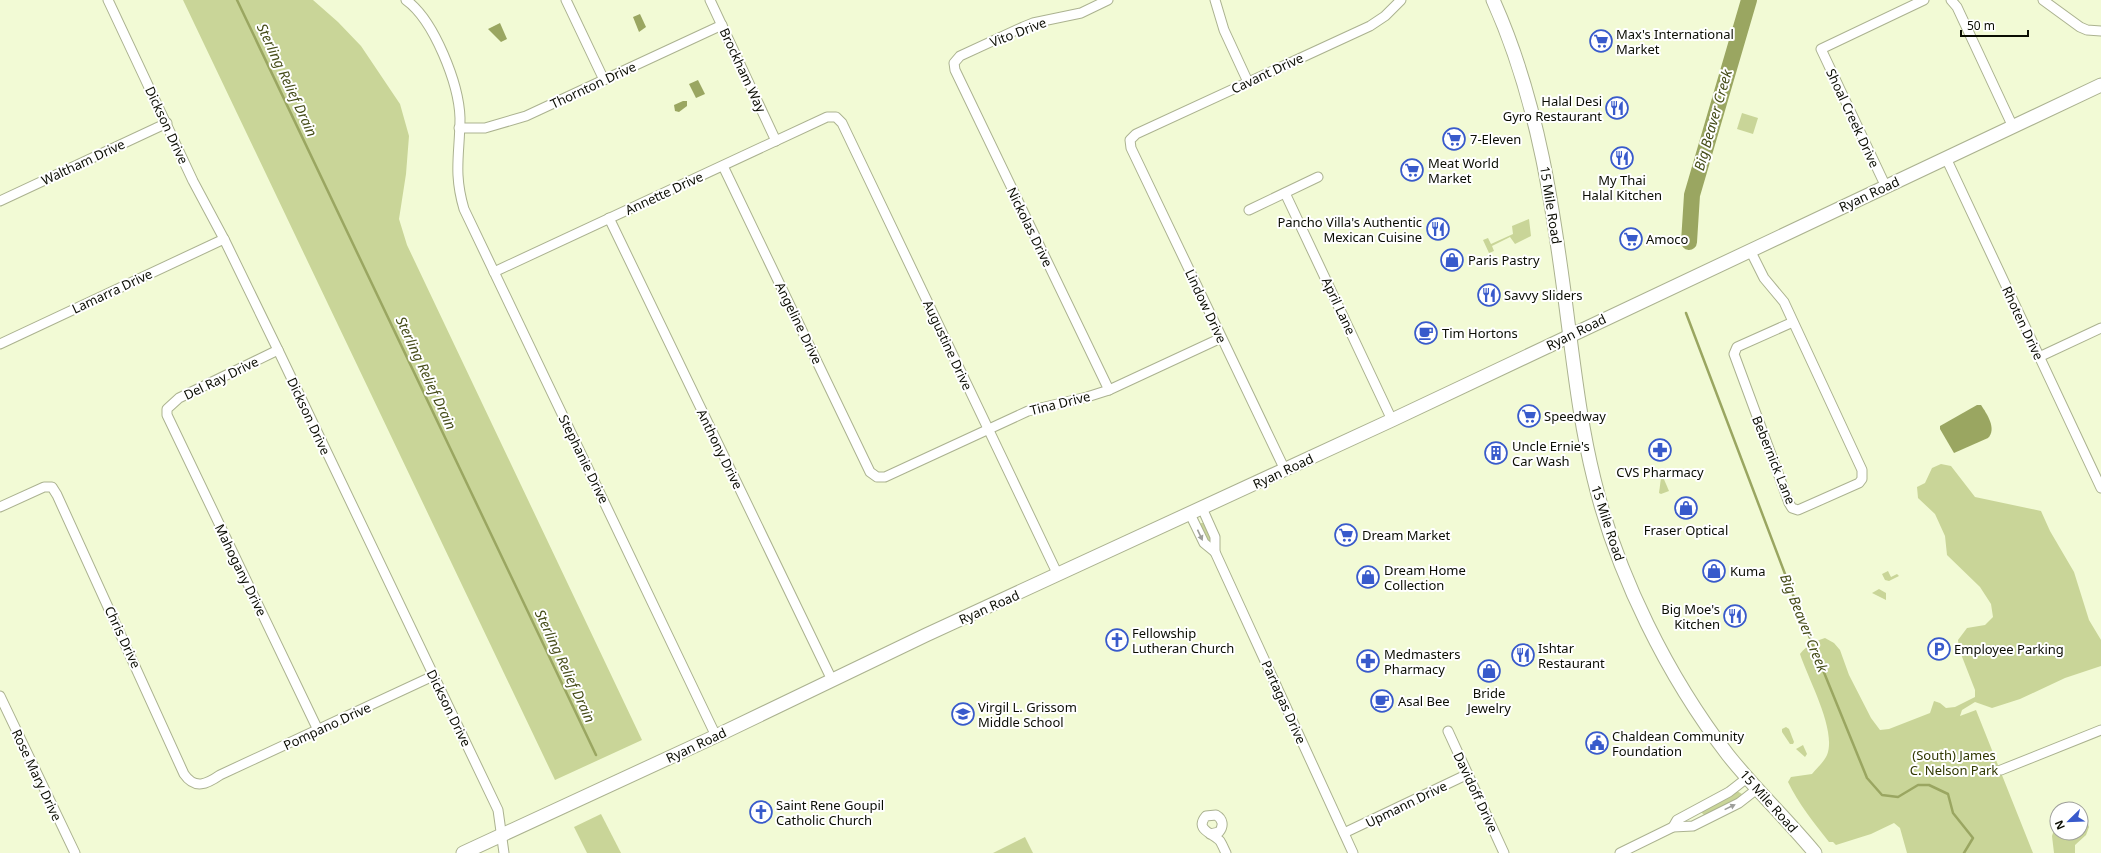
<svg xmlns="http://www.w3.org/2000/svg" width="2101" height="853" font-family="'Noto Sans',sans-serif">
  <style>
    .green { fill: #c9d598 }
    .water { fill: #9aa661 }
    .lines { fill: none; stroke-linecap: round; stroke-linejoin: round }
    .stream { stroke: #9aa661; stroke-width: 2.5 }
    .river { stroke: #9aa661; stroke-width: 16 }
    .street-casing { stroke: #abb290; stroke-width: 11 }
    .secondary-casing { stroke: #abb290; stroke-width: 15 }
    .street { stroke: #fff; stroke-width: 9 }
    .secondary { stroke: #fff; stroke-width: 13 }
    .oneway { fill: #9d9e9a }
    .labels { text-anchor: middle; stroke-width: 4; stroke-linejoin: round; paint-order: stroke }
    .street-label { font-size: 13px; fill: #0b0d03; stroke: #fff }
    .poi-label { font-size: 13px; fill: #0b0d03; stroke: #fff; text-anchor: start }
    .park-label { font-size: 13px; fill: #303700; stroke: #fff }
    .water-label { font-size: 14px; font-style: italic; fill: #454c18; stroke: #fff }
  </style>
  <rect width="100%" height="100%" fill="#f2fad5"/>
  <g class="green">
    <polygon points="183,0 313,0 338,22 361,46 400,104 409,136 406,174 399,219 407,245 642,740 555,780"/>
    <polygon points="1742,113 1758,118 1753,134 1737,129"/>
    <polygon points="1529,219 1531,236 1515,244 1510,237 1492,246 1494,251 1489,253 1483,240 1488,238 1491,244 1513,234 1512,226"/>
    <path d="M1941 464 1951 466 1975 497 2041 511 2050 531 2074 572 2089 620 2101 640V666L2065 678 2020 699 1992 708 1975 702 1962 710 1960 716 1976 710 2033 853H1907L1900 828 1894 823 1871 834 1836 845 1833 842H1829C1814 823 1798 803 1788 782L1791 777 1812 774C1817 768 1824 762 1827 755 1837 730 1808 679 1800 654 1807 645 1815 641 1825 638L1834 643 1840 650 1849 675 1871 718 1880 730 1889 729 1930 713 1934 701 1940 703 1946 708 1955 707 1975 697V690L1959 649 1958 640 1967 628 1985 625 1993 617 1991 604 1980 587 1947 555 1945 536 1935 514 1918 498 1917 487 1925 483 1932 468Z"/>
    <polygon points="1663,477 1669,491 1661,494 1659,493 1661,478"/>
    <polygon points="1201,523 1204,523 1212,541 1211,544 1208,542 1200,525"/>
    <polygon points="1888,571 1891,577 1897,574 1899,576 1889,581 1885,580 1882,574"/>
    <polygon points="1879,589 1886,593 1886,600 1872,593"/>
    <polygon points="1786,727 1789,729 1794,742 1793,744 1790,744 1782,732 1782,729"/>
    <polygon points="1803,745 1807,754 1805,757 1796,749"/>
    <polygon points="1737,791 1742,794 1735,801 1705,816 1701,812"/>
    <polygon points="601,814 621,853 587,853 574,827"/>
    <polygon points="2081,815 2085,816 2089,827 2086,835 2075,845 2075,853 2054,853 2052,836 2057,821 2057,833 2081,833"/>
    <polygon points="1025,837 1033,853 993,853"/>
  </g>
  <g class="water">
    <polygon points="640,14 646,27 639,32 633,17"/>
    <polygon points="500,23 507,39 501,42 488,29"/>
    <polygon points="698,80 705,94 696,98 689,84"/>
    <polygon points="683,101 687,101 687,106 679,112 675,111 674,105"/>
    <path d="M1977 405H1981C1987 414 1997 429 1988 438L1954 453 1940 429V426Z"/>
  </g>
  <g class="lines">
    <g class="stream">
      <polyline points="237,0 596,755"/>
      <polyline points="1686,313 1801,616 1867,778 1882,795 1898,797 1918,785 1929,785 1948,794 1953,813 1973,838 1964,853"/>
    </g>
    <polyline class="river" points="1689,242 1692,195 1749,0"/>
    <g class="street-casing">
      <g id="street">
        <polyline points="108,0 193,181 224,239 278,350 498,810 504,853"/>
        <path d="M406 0C434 20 459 84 460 118 460 153 453 172 464 209L716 736"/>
        <polyline points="566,0 604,80"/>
        <polyline points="710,0 776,141"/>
        <polyline points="1108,0 1081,13 1033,23 1023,27 960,56 954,63 955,70 1109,390"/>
        <polyline points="1215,0 1224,30 1248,82"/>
        <polyline points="1951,0 1957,7 2013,127"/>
        <polyline points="2043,0 2080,27 2087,30 2101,31"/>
        <polyline points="459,128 485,128 526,116 722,25"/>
        <polyline points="1946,158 2101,488"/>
        <polyline points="723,166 870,472 877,477 885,477 1028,411 1087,397 1109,390 1221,338"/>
        <polyline points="1886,187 1821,49 1924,0"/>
        <polyline points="1285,193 1392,420"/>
        <polyline points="0,201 167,123"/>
        <polyline points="1249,210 1318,177"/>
        <polyline points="609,218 832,680"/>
        <polyline points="1750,250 1764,278 1784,302 1862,470 1862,479 1859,483 1798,510 1792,508 1789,503 1734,354 1737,347 1793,322"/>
        <polyline points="494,272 827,117 836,117 842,123 1058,575"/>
        <polyline points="0,344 224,239"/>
        <polyline points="278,350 179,398 167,409 167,415 318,730"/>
        <polyline points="2039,357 2101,328"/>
        <polyline points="1285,470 1131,148 1130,140 1136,134 1370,26 1385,16 1401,0"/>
        <path d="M0 507 44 487H52L57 495 184 774C195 790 207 784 220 775L433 676"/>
        <polyline points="1202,508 1215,537 1215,552 1353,853"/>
        <polyline points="1190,514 1204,543 1215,552"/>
        <polyline points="0,696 75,853"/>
        <polyline points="1448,731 1504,853"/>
        <polyline points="2001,770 2101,730"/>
        <polyline points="1673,827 1677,820 1729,792 1747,778"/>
        <polyline points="1344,833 1468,774"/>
        <path d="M1210 834 1219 832C1224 826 1223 819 1216 815L1206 816C1194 830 1213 833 1220 841 1222 844 1224 849 1226 853"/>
        <polyline points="1620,853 1673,827 1693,826 1739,803 1757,789"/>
      </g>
    </g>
    <g class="secondary-casing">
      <g id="secondary">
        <path d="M1493 0C1539 102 1554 212 1568 322 1575 375 1581 427 1594 479 1617 575 1668 677 1728 755 1755 789 1787 819 1815 853"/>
        <polyline points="463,853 716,736 926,635 1392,420 2101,85"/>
      </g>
    </g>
    <use href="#street" class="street"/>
    <use href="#secondary" class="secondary"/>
  </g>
  <defs><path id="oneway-solid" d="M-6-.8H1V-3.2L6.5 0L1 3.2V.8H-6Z"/></defs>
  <g class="oneway">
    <use href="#oneway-solid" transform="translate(1200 535) rotate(65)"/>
    <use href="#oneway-solid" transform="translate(1730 807) rotate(-26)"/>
  </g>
  <defs>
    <g id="supermarket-ring" transform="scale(1.15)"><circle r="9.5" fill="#fff" stroke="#385acb" stroke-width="1.5"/><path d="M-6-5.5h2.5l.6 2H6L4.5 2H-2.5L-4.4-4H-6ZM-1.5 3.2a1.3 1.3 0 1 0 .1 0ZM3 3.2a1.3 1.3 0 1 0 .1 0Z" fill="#385acb"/></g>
    <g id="restaurant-ring" transform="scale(1.15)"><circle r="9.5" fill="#fff" stroke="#385acb" stroke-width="1.5"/><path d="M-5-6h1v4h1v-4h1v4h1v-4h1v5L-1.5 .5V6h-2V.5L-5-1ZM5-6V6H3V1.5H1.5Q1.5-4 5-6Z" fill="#385acb"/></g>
    <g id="shop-ring" transform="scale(1.15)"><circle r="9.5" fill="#fff" stroke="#385acb" stroke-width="1.5"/><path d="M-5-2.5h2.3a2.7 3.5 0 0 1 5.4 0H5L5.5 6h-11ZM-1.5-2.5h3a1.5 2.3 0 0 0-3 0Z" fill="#385acb"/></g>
    <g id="cafe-ring" transform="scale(1.15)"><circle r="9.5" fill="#fff" stroke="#385acb" stroke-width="1.5"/><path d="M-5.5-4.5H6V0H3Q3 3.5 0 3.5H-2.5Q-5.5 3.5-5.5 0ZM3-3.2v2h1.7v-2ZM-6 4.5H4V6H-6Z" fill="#385acb"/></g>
    <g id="pharmacy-ring" transform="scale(1.15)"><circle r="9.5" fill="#fff" stroke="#385acb" stroke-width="1.5"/><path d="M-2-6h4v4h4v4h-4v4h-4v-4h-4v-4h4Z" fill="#385acb"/></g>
    <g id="building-ring" transform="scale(1.15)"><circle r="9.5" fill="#fff" stroke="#385acb" stroke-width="1.5"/><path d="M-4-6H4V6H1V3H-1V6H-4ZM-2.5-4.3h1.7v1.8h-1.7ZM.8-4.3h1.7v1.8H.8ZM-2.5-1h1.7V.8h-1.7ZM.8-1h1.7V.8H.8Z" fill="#385acb"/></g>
    <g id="church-ring" transform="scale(1.15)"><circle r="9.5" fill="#fff" stroke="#385acb" stroke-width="1.5"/><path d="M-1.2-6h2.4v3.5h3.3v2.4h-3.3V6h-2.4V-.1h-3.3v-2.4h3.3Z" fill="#385acb"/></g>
    <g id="parking-ring" transform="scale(1.15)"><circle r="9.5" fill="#fff" stroke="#385acb" stroke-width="1.5"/><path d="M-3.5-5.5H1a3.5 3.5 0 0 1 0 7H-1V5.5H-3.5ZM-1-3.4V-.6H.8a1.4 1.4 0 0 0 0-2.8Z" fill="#385acb"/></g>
    <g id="school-ring" transform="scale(1.15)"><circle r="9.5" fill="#fff" stroke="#385acb" stroke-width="1.5"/><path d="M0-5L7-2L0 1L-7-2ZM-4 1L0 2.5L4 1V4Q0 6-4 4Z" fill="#385acb"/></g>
    <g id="civic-ring" transform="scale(1.15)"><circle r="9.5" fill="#fff" stroke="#385acb" stroke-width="1.5"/><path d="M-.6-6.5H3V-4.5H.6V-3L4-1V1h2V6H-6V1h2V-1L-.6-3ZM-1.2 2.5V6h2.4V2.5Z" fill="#385acb"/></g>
  </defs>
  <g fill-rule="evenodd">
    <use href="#supermarket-ring" x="1601" y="41"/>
    <use href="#restaurant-ring" x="1617" y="108"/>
    <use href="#supermarket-ring" x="1454" y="139"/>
    <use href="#restaurant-ring" x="1622" y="158"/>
    <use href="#supermarket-ring" x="1412" y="170"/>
    <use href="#restaurant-ring" x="1438" y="229"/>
    <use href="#supermarket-ring" x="1631" y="239"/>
    <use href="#shop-ring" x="1452" y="260"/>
    <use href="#restaurant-ring" x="1489" y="295"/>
    <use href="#cafe-ring" x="1426" y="333"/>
    <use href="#supermarket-ring" x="1529" y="416"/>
    <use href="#pharmacy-ring" x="1660" y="450"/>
    <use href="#building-ring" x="1496" y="453"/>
    <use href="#shop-ring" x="1686" y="508"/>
    <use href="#supermarket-ring" x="1346" y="535"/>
    <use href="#shop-ring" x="1714" y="571"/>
    <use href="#shop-ring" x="1368" y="577"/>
    <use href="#restaurant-ring" x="1735" y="616"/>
    <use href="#church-ring" x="1117" y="640"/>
    <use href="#parking-ring" x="1939" y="649"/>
    <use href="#restaurant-ring" x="1523" y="655"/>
    <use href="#pharmacy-ring" x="1368" y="661"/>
    <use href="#shop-ring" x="1489" y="671"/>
    <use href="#cafe-ring" x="1382" y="701"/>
    <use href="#school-ring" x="963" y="714"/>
    <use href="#civic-ring" x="1597" y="743"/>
    <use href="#church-ring" x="761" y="812"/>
  </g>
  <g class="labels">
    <g class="street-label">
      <text transform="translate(1018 32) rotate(-21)" y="5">Vito Drive</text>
      <text transform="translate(743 70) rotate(65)" y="5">Brockham Way</text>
      <text transform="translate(1267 73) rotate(-25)" y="5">Cavant Drive</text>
      <text transform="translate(593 85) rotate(-25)" y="5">Thornton Drive</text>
      <text transform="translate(1853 118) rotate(65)" y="5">Shoal Creek Drive</text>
      <text transform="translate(167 125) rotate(65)" y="5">Dickson Drive</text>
      <text transform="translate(83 162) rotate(-25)" y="5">Waltham Drive</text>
      <text transform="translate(664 193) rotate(-25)" y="5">Annette Drive</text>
      <text transform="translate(1869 194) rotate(-25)" y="5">Ryan Road</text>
      <text transform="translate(1551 205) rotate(81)" y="5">15 Mile Road</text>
      <text transform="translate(1030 227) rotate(64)" y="5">Nickolas Drive</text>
      <text transform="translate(112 291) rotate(-25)" y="5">Lamarra Drive</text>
      <text transform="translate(1206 306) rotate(65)" y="5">Lindow Drive</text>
      <text transform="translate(1339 306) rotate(65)" y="5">April Lane</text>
      <text transform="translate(799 323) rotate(64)" y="5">Angeline Drive</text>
      <text transform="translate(2023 323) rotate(65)" y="5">Rhoten Drive</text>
      <text transform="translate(1576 332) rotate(-26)" y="5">Ryan Road</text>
      <text transform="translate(948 345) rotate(65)" y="5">Augustine Drive</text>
      <text transform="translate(221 378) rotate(-26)" y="5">Del Ray Drive</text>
      <text transform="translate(1060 403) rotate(-14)" y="5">Tina Drive</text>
      <text transform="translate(309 416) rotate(65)" y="5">Dickson Drive</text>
      <text transform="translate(720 449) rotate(64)" y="5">Anthony Drive</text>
      <text transform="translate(584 459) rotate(64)" y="5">Stephanie Drive</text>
      <text transform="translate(1774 460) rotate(68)" y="5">Bebernick Lane</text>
      <text transform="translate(1283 471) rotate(-25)" y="5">Ryan Road</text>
      <text transform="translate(1608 523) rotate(72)" y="5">15 Mile Road</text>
      <text transform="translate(241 570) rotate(64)" y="5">Mahogany Drive</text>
      <text transform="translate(989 607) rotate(-24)" y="5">Ryan Road</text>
      <text transform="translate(123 637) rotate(65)" y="5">Chris Drive</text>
      <text transform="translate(1284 702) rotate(66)" y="5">Partagas Drive</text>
      <text transform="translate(449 708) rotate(64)" y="5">Dickson Drive</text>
      <text transform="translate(327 726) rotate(-25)" y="5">Pompano Drive</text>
      <text transform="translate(696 745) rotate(-25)" y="5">Ryan Road</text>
      <text transform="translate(37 775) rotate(65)" y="5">Rose Mary Drive</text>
      <text transform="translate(1476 792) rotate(65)" y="5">Davidoff Drive</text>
      <text transform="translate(1769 801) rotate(48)" y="5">15 Mile Road</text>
      <text transform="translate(1406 804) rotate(-26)" y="5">Upmann Drive</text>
    </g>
    <g class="poi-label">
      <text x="1616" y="39">Max's International<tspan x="1616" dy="15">Market</tspan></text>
      <text x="1602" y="106" text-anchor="end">Halal Desi<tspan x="1602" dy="15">Gyro Restaurant</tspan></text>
      <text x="1470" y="144">7-Eleven</text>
      <text x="1428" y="168">Meat World<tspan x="1428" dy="15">Market</tspan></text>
      <text x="1622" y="185" text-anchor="middle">My Thai<tspan x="1622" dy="15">Halal Kitchen</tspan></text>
      <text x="1422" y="227" text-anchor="end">Pancho Villa's Authentic<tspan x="1422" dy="15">Mexican Cuisine</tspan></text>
      <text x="1646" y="244">Amoco</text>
      <text x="1468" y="265">Paris Pastry</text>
      <text x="1504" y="300">Savvy Sliders</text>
      <text x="1442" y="338">Tim Hortons</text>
      <text x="1544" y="421">Speedway</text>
      <text x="1512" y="451">Uncle Ernie's<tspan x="1512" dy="15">Car Wash</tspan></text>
      <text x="1660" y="477" text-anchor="middle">CVS Pharmacy</text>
      <text x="1686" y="535" text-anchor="middle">Fraser Optical</text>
      <text x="1362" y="540">Dream Market</text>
      <text x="1384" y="575">Dream Home<tspan x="1384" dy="15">Collection</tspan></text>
      <text x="1730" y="576">Kuma</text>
      <text x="1720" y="614" text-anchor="end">Big Moe's<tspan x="1720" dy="15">Kitchen</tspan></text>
      <text x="1132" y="638">Fellowship<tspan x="1132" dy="15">Lutheran Church</tspan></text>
      <text x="1538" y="653">Ishtar<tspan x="1538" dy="15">Restaurant</tspan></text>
      <text x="1954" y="654">Employee Parking</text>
      <text x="1384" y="659">Medmasters<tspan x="1384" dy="15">Pharmacy</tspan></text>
      <text x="1489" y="698" text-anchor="middle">Bride<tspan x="1489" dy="15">Jewelry</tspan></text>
      <text x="1398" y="706">Asal Bee</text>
      <text x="978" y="712">Virgil L. Grissom<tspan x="978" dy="15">Middle School</tspan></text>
      <text x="1612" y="741">Chaldean Community<tspan x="1612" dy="15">Foundation</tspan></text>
      <text x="776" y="810">Saint Rene Goupil<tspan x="776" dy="15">Catholic Church</tspan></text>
    </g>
    <g class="park-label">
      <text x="1954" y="760">(South) James<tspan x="1954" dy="15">C. Nelson Park</tspan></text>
    </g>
    <g class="water-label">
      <text transform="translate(287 80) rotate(65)" y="5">Sterling Relief Drain</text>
      <text transform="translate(1713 120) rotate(-74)" y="5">Big Beaver Creek</text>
      <text transform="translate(426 373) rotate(65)" y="5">Sterling Relief Drain</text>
      <text transform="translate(1804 623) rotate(68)" y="5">Big Beaver Creek</text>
      <text transform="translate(565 666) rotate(65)" y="5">Sterling Relief Drain</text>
    </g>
  </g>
  <g transform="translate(2069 821) rotate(247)"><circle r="19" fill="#ffffff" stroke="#9d9e9a"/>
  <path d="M0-3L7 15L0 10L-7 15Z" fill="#385acb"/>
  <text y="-6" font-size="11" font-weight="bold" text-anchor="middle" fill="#0b0d03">N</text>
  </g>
  <path d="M1961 30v6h67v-6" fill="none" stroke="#0b0d03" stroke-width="2"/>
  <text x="1967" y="30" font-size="12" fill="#0b0d03" stroke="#ffffff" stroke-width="3" paint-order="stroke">50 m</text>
</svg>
